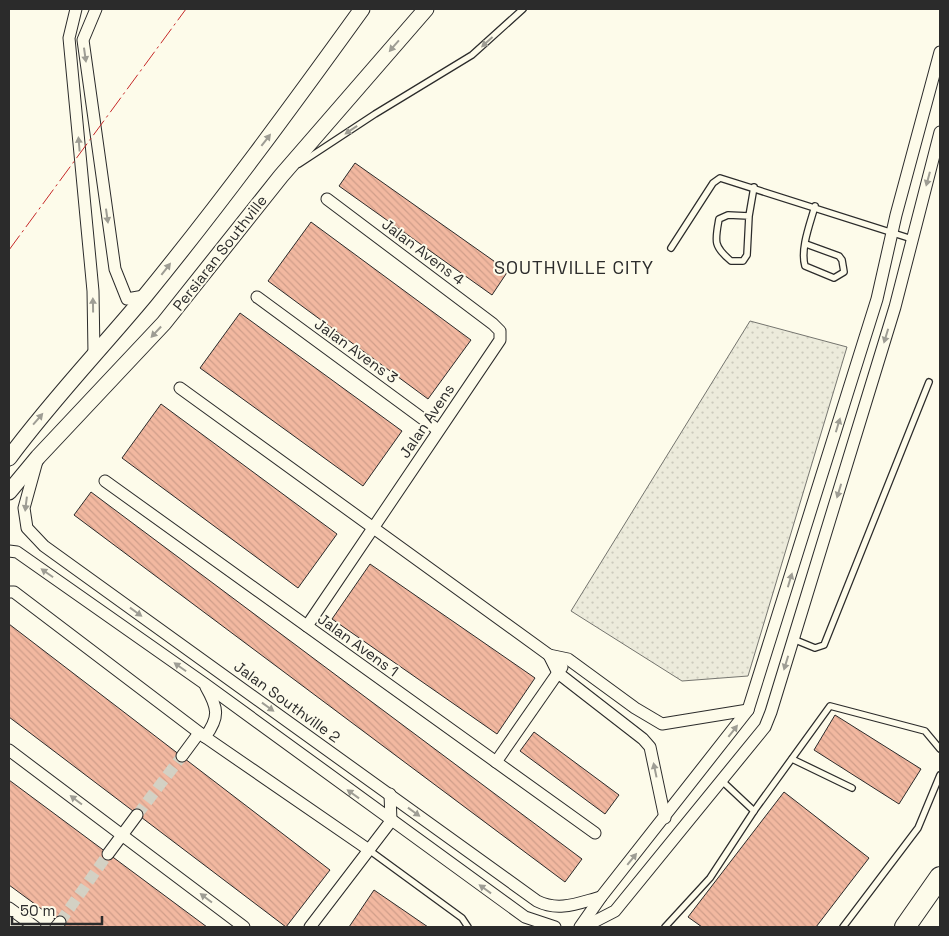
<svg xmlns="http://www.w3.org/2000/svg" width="949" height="936" font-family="'Space Grotesk',sans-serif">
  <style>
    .park { fill: url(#park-dots); stroke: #74746e }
    .building { fill: url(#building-back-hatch); stroke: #2b2b2b }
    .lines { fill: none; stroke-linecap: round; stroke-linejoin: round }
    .street-tunnel { stroke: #d3d1c4; stroke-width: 11; stroke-dasharray: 11 5.5; stroke-linecap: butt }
    .lane-casing { stroke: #2b2b2b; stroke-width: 8 }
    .street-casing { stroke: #2b2b2b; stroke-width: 13 }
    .secondary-casing { stroke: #2b2b2b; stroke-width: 17 }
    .highway-casing { stroke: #2b2b2b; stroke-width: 22 }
    .lane { stroke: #fdfbea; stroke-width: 5.5 }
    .street { stroke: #fdfbea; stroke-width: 11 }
    .secondary { stroke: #fdfbea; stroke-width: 15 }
    .highway { stroke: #fdfbea; stroke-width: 20 }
    .power { stroke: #c62828; stroke-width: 1; stroke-dasharray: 18 4 2.5 4; stroke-linecap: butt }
    .oneway { fill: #9e9d94 }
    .labels { text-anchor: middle; stroke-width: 4; stroke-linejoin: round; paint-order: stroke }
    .street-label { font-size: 15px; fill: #2b2b2b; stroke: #fdfbea }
    .quarter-label { font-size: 18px; letter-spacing: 1px; fill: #2b2b2b; stroke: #fdfbea }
  </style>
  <defs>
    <pattern id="park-dots" width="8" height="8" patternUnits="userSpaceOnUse" patternTransform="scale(1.25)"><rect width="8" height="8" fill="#ecebdb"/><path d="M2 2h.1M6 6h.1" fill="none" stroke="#cbcabc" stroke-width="1.8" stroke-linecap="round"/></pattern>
    <pattern id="building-back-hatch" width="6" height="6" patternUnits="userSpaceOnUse" patternTransform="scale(1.25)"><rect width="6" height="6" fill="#f2b8a0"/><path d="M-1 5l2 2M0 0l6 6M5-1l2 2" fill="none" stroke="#d09e8a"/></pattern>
  </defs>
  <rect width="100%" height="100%" fill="#fdfbea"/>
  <polygon class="park" points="750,321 847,347 748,676 682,681 571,611"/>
  <g class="building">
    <polygon points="355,163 508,271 492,295 339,186"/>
    <polygon points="311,222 471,340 428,399 268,281"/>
    <polygon points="240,313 402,431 363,486 200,368"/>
    <polygon points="161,404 337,534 298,588 122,458"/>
    <polygon points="91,492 582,859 565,882 74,515"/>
    <polygon points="370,564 535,678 497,734 332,619"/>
    <polygon points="9,624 330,870 286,927 9,717"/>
    <polygon points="835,715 921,769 899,804 814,750"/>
    <polygon points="534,732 619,795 605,814 520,751"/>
    <polygon points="9,780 207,927 66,927 9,885"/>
    <polygon points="784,792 869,858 816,927 702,927 688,917"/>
    <polygon points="374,890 428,927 349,927"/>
  </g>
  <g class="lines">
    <g class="street-tunnel">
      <polyline points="137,815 182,756"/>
      <polyline points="60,922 108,854"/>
    </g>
    <g class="lane-casing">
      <g id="lane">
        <polyline points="299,164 375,114 472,55 523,9"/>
        <path d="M749 216 728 215 719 219C715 241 713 246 731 261H743L747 255 749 216 754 187"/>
        <path d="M806 244 839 256 842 260 844 272 834 278 805 266C800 249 810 224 815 206"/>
        <polyline points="671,248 713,183 720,178 912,239"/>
        <polyline points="793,639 815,648 824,645 929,382"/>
        <polyline points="792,759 852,788"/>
        <polyline points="721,780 754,811"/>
        <polyline points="369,850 462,918 468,927"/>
        <polyline points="665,927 710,878 754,811 830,706 925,731 940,749"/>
        <polyline points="843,927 918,828 940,775"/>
      </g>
    </g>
    <g class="street-casing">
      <g id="street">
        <polyline points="76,9 69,38 93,291 94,354"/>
        <polyline points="96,9 83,40 115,269 127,299 144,296"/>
        <polyline points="257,297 438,430"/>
        <polyline points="180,388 549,655"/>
        <path d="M37 461 24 508 27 528 44 546 537 901C559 912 578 903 601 897"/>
        <polyline points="105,481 595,833"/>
        <polyline points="9,551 17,552 205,684 525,917 555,927"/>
        <polyline points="9,592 14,592 205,737 369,850"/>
        <polyline points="307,626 500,340 500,331 493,324 327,199"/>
        <path d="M205 737C220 717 218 708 206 687"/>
        <polyline points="9,750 244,927"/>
        <polyline points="182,756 199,733"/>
        <polyline points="496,762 562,667"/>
        <polyline points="665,818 650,747 643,739 558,673 549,655 568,659 635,708 662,724 748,710"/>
        <polyline points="108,854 137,815"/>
        <polyline points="9,908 35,927"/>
        <polyline points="56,927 60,922"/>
        <polyline points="310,927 391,821 390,794"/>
        <polyline points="580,927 601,897 748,710 877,299 896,215 940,52"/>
        <polyline points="584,927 615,911 765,727 771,712 895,307 940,132"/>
      </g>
    </g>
    <g class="secondary-casing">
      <g id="secondary">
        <path d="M9 458C51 401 100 350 145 296 221 203 292 106 362 9"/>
        <polyline points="9,492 38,457 164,323 281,176 426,9"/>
      </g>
    </g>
    <g class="highway-casing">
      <polyline id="highway" points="905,927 940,877"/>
    </g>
    <use href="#lane" class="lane"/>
    <use href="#street" class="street"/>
    <use href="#secondary" class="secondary"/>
    <use href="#highway" class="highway"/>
    <polyline class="power" points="9,250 186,9"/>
  </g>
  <defs><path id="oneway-solid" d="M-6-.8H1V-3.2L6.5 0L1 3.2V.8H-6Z" transform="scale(1.25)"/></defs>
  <g class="oneway">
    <use href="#oneway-solid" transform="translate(487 42) rotate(138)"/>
    <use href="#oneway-solid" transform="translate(394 46) rotate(131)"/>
    <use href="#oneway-solid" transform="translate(85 55) rotate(82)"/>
    <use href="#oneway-solid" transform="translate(351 130) rotate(146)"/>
    <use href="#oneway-solid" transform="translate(266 140) rotate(-52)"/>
    <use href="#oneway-solid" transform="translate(79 144) rotate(-95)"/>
    <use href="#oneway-solid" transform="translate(928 179) rotate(105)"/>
    <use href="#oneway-solid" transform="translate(107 216) rotate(82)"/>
    <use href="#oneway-solid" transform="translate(166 269) rotate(-52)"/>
    <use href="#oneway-solid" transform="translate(93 305) rotate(-91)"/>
    <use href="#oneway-solid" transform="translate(156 332) rotate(133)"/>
    <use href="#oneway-solid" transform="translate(886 336) rotate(107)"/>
    <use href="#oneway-solid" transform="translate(38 419) rotate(-49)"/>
    <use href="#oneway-solid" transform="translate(838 425) rotate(-73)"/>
    <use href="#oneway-solid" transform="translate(839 491) rotate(107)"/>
    <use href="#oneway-solid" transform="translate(26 504) rotate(97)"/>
    <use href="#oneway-solid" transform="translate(47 573) rotate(-145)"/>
    <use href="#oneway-solid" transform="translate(790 580) rotate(-73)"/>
    <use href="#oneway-solid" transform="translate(136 612) rotate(36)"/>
    <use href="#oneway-solid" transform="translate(786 663) rotate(107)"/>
    <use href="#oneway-solid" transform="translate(180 667) rotate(-145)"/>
    <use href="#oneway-solid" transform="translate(268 707) rotate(36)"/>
    <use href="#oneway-solid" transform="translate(733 731) rotate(-52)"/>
    <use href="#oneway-solid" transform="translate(655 770) rotate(-102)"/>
    <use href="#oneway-solid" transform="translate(353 794) rotate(-144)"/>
    <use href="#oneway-solid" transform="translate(76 800) rotate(-143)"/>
    <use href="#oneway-solid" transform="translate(414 812) rotate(36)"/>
    <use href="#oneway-solid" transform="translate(632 859) rotate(-51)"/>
    <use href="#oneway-solid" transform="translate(485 889) rotate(-144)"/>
    <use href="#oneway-solid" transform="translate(206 898) rotate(-143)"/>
  </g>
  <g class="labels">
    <g class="street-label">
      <text transform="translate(423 252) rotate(37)" y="5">Jalan Avens 4</text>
      <text transform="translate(220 253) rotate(-52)" y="5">Persiaran Southville</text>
      <text transform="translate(356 351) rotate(36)" y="5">Jalan Avens 3</text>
      <text transform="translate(427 421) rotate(-56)" y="5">Jalan Avens</text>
      <text transform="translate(358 645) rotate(36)" y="5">Jalan Avens 1</text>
      <text transform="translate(287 702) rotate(36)" y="5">Jalan Southville 2</text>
    </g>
    <g class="quarter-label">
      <text x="574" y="274">SOUTHVILLE CITY</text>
    </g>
  </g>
  <rect width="949" height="936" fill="none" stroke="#2b2b2b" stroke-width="20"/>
  <path d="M12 916v8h90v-8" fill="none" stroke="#2b2b2b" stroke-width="2.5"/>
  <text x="20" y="916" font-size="15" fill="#2b2b2b" stroke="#fdfbea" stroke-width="4" paint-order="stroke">50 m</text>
</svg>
